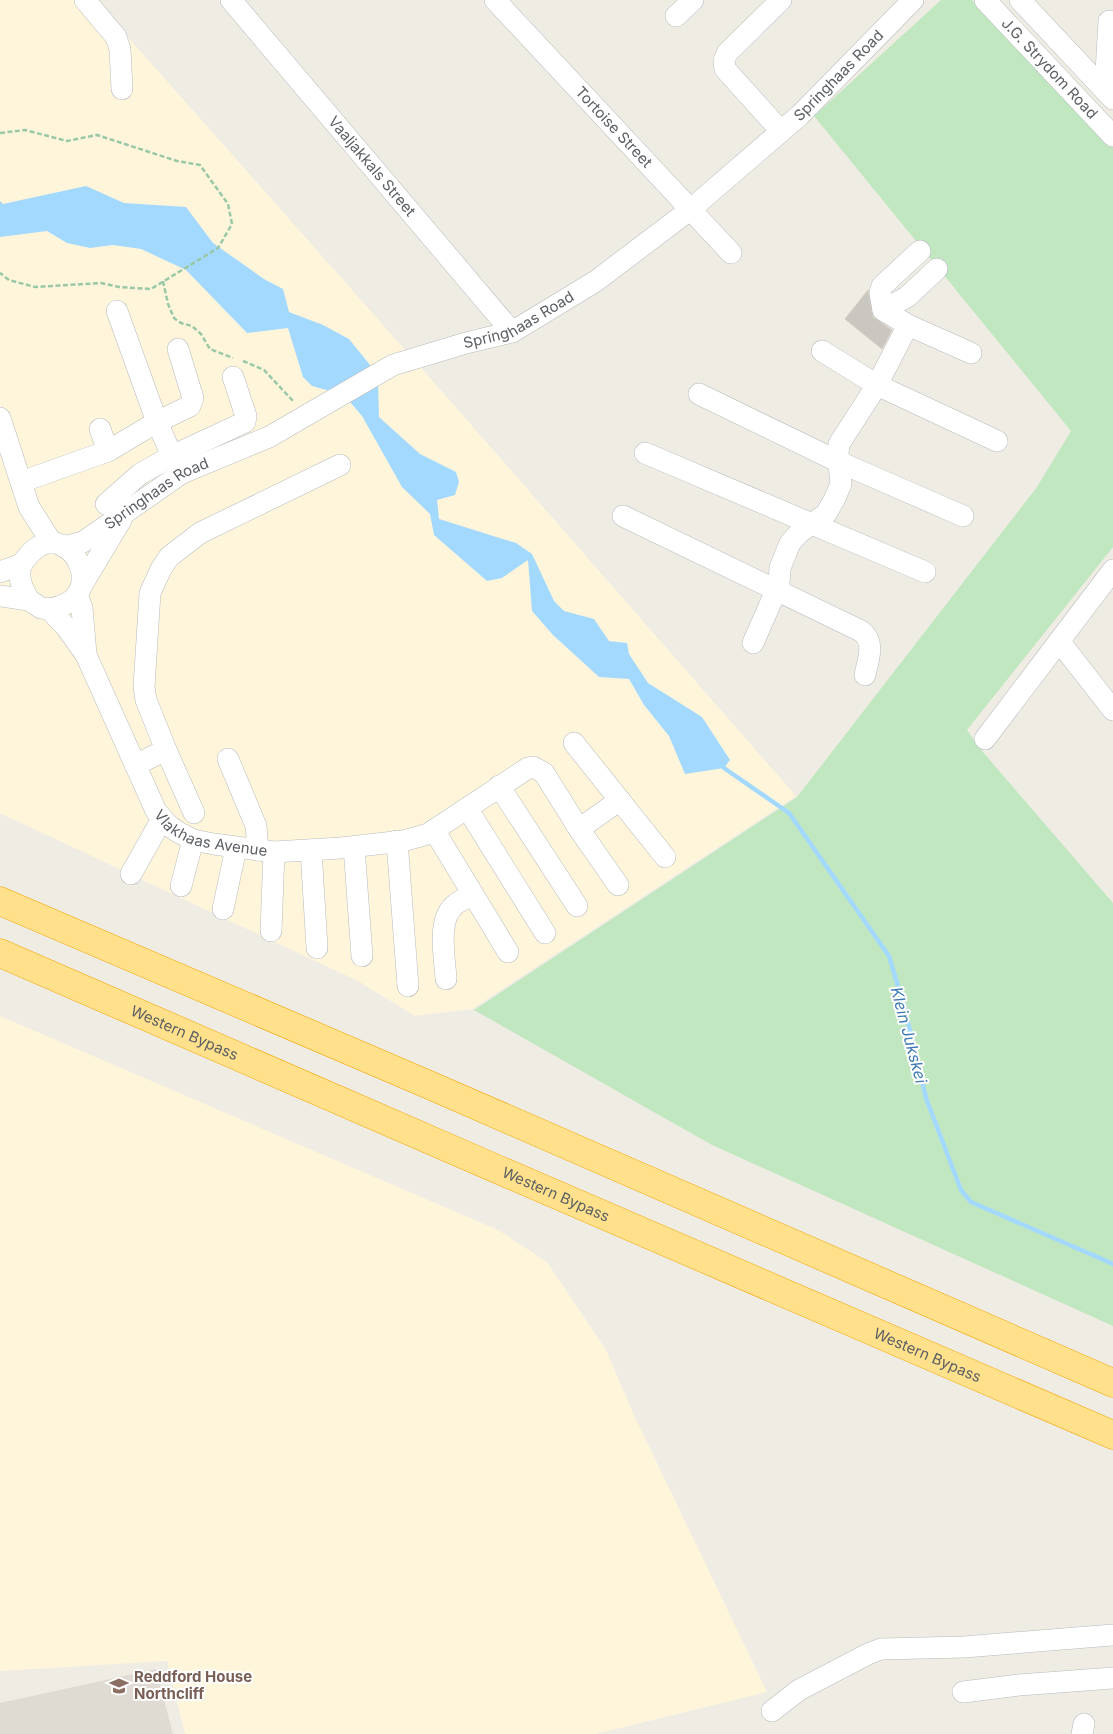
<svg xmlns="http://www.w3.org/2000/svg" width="1113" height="1734" font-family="Inter,sans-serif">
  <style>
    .commercial { fill: #fef5da }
    .education { fill: #dfdbd2 }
    .green { fill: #c1e7c0 }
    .water { fill: #a4d9ff }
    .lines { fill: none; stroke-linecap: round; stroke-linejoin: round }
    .stream { stroke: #a4d9ff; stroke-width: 4.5 }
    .building { fill: #cac7c1; stroke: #d4cec2 }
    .minor-casing { stroke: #b7babe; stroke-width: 22 }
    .highway-casing { stroke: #f3a400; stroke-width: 29 }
    .path { stroke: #99c8a6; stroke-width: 2.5; stroke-dasharray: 5 2.5; stroke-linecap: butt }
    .minor { stroke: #fff; stroke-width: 21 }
    .highway { stroke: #ffe08b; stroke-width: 28 }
    .labels { text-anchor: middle; stroke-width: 4; stroke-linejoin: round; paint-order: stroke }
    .street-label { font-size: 15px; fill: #5c6065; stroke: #fff }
    .education-label { font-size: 15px; font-weight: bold; fill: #785e54; stroke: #fff; text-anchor: start }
    .water-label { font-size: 16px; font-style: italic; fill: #3f79b3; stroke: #fff }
  </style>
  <rect width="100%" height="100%" fill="#efece4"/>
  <g class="commercial">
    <polygon points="0,0 95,0 423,370 796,796 472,1009 415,1016 358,981 0,813"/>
    <polygon points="0,1016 498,1230 547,1262 606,1350 633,1413 767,1692 596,1734 185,1734 167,1661 0,1671"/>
  </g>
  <polygon class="education" points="156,1669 173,1734 0,1734 0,1703"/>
  <polygon class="green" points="941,0 972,0 1113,141 1113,547 967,730 982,751 1113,903 1113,1326 712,1145 474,1010 797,797 1037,487 1071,431 814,116"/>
  <polygon class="water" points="86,186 124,203 186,207 213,243 264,279 283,289 289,312 323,325 349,339 370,365 378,382 379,417 420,454 456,472 459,482 455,495 437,500 439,519 516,543 532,554 554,601 564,611 594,619 609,641 627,643 629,654 648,683 702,717 730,760 724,768 685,774 669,736 644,705 629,679 599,677 553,635 532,611 528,560 502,578 487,581 434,535 430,514 402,487 362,416 344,395 312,386 303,377 288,328 247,333 186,270 141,249 113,245 90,248 67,243 47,231 0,237 0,201 3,204"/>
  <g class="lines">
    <polyline class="stream" points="724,768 789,813 889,956 904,1006 926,1098 961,1190 971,1202 1113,1264"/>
  </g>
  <polygon class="building" points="868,290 873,317 892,330 882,349 845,319"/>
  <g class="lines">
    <g class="minor-casing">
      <g id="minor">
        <polyline points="85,0 116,37 120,49 122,89"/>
        <path id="s1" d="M231 0 512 332"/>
        <path id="s2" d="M495 0 731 253"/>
        <path id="s3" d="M985 0 1113 136"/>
        <polyline points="1020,0 1113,99"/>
        <polyline points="676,16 693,0"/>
        <polyline points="1105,90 1109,21"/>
        <polyline points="780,130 725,69 724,61 727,53 781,0"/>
        <polyline points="920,251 882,286 880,293 883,310 908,325 971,353"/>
        <polyline points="883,310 907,297 937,269"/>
        <polyline points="117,311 157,422 172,456"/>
        <polyline points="822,351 877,385 997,441"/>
        <polyline points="699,394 839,462 963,516"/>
        <polyline points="0,418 29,507 52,543"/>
        <polyline points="100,429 108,451"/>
        <polyline points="645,453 925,572"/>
        <polyline points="21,482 108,451 157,422 190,406 193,398 178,349"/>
        <polyline points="106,504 140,474 172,456 245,422 246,416 233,377"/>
        <path d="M623 516 861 631C876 642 868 660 865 675"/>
        <path id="s4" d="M64 547 83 542 182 473 269 437 393 365 466 343 512 332 596 281 691 209 800 115 913 0"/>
        <polyline points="0,572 22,564"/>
        <polyline points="82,585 121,520"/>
        <polyline points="77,595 82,608 86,654"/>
        <path id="s5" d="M0 596 29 600 41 608 49 609 66 627 86 655 156 811 169 826 178 832 193 840 214 844 274 852 341 848 403 841 428 834 528 768 533 767 544 773 579 829 618 885"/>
        <path d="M29 600C22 589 15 572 24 561 27 557 31 552 35 549 71 520 113 600 49 609"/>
        <polyline points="1059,641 1113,710"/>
        <polyline points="753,643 779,584 780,568 790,543 799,533 826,514 834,500 841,484 838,453 839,444 877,385 908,325"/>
        <polyline points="985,739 1113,570"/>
        <polyline points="574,743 665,857"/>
        <polyline points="166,750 194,813"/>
        <polyline points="228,759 256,826 258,850"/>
        <polyline points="135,765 166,750 146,700 144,687 150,593 161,569 169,557 200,533 340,465"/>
        <polyline points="499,786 577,906"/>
        <polyline points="467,808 545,933"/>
        <polyline points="579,829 620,800"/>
        <polyline points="434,830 508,952"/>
        <polyline points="397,841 408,986"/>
        <polyline points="354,847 362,956"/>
        <polyline points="311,850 317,948"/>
        <polyline points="131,874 162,819"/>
        <polyline points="181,886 193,840"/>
        <polyline points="223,909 236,848"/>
        <polyline points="271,931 274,852"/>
        <path d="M446 979C445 958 436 918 456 904 461 900 467 898 473 895"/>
        <polyline points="963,1692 1019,1685 1113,1678"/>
        <polyline points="772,1711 799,1690 868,1654 881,1649 964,1647 1113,1635"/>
        <polyline points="1082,1734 1084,1724"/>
      </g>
    </g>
    <g class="highway-casing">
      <g id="highway">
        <polyline points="0,901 427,1084 1113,1383"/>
        <path id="s6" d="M0 953C371 1114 741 1276 1113 1435"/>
      </g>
    </g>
    <g class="path">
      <polyline points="0,133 25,130 67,141 97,135 177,161 200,165 228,204 232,224 218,248 151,289 119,287 101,283 35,287 9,280 0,273"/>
      <polyline points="163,281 168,304 174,318 181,323 192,326 201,334 210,349 233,358"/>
      <polyline points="243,361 264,370 294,402"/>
    </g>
    <use href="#minor" class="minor"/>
    <use href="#highway" class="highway"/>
  </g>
  <defs>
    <g id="school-bare" transform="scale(1.5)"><path d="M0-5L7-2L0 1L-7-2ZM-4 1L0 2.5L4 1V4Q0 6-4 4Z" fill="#8d6e63" stroke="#fff" stroke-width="2.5" paint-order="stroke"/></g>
  </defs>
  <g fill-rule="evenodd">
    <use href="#school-bare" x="119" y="1686"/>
  </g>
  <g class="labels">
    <g class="street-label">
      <text dy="5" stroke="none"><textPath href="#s3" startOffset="94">J.G. Strydom Road</textPath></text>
      <text dy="5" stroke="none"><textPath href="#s4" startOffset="918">Springhaas Road</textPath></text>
      <text dy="5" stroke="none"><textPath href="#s2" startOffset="174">Tortoise Street</textPath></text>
      <text dy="5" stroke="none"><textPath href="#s1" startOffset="218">Vaaljakkals Street</textPath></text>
      <text dy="5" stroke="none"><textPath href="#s4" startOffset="512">Springhaas Road</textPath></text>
      <text dy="5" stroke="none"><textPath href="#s4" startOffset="108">Springhaas Road</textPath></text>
      <text dy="5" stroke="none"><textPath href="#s5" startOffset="344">Vlakhaas Avenue</textPath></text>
      <text dy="5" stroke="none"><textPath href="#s6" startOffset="201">Western Bypass</textPath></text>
      <text dy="5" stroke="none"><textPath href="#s6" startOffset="606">Western Bypass</textPath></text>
      <text dy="5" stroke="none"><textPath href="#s6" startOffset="1011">Western Bypass</textPath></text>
    </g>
    <g class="education-label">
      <text x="134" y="1682">Reddford House<tspan x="134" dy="17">Northcliff</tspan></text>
    </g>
    <g class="water-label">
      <text transform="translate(909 1035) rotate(75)" y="6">Klein Jukskei</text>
    </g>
  </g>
</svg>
